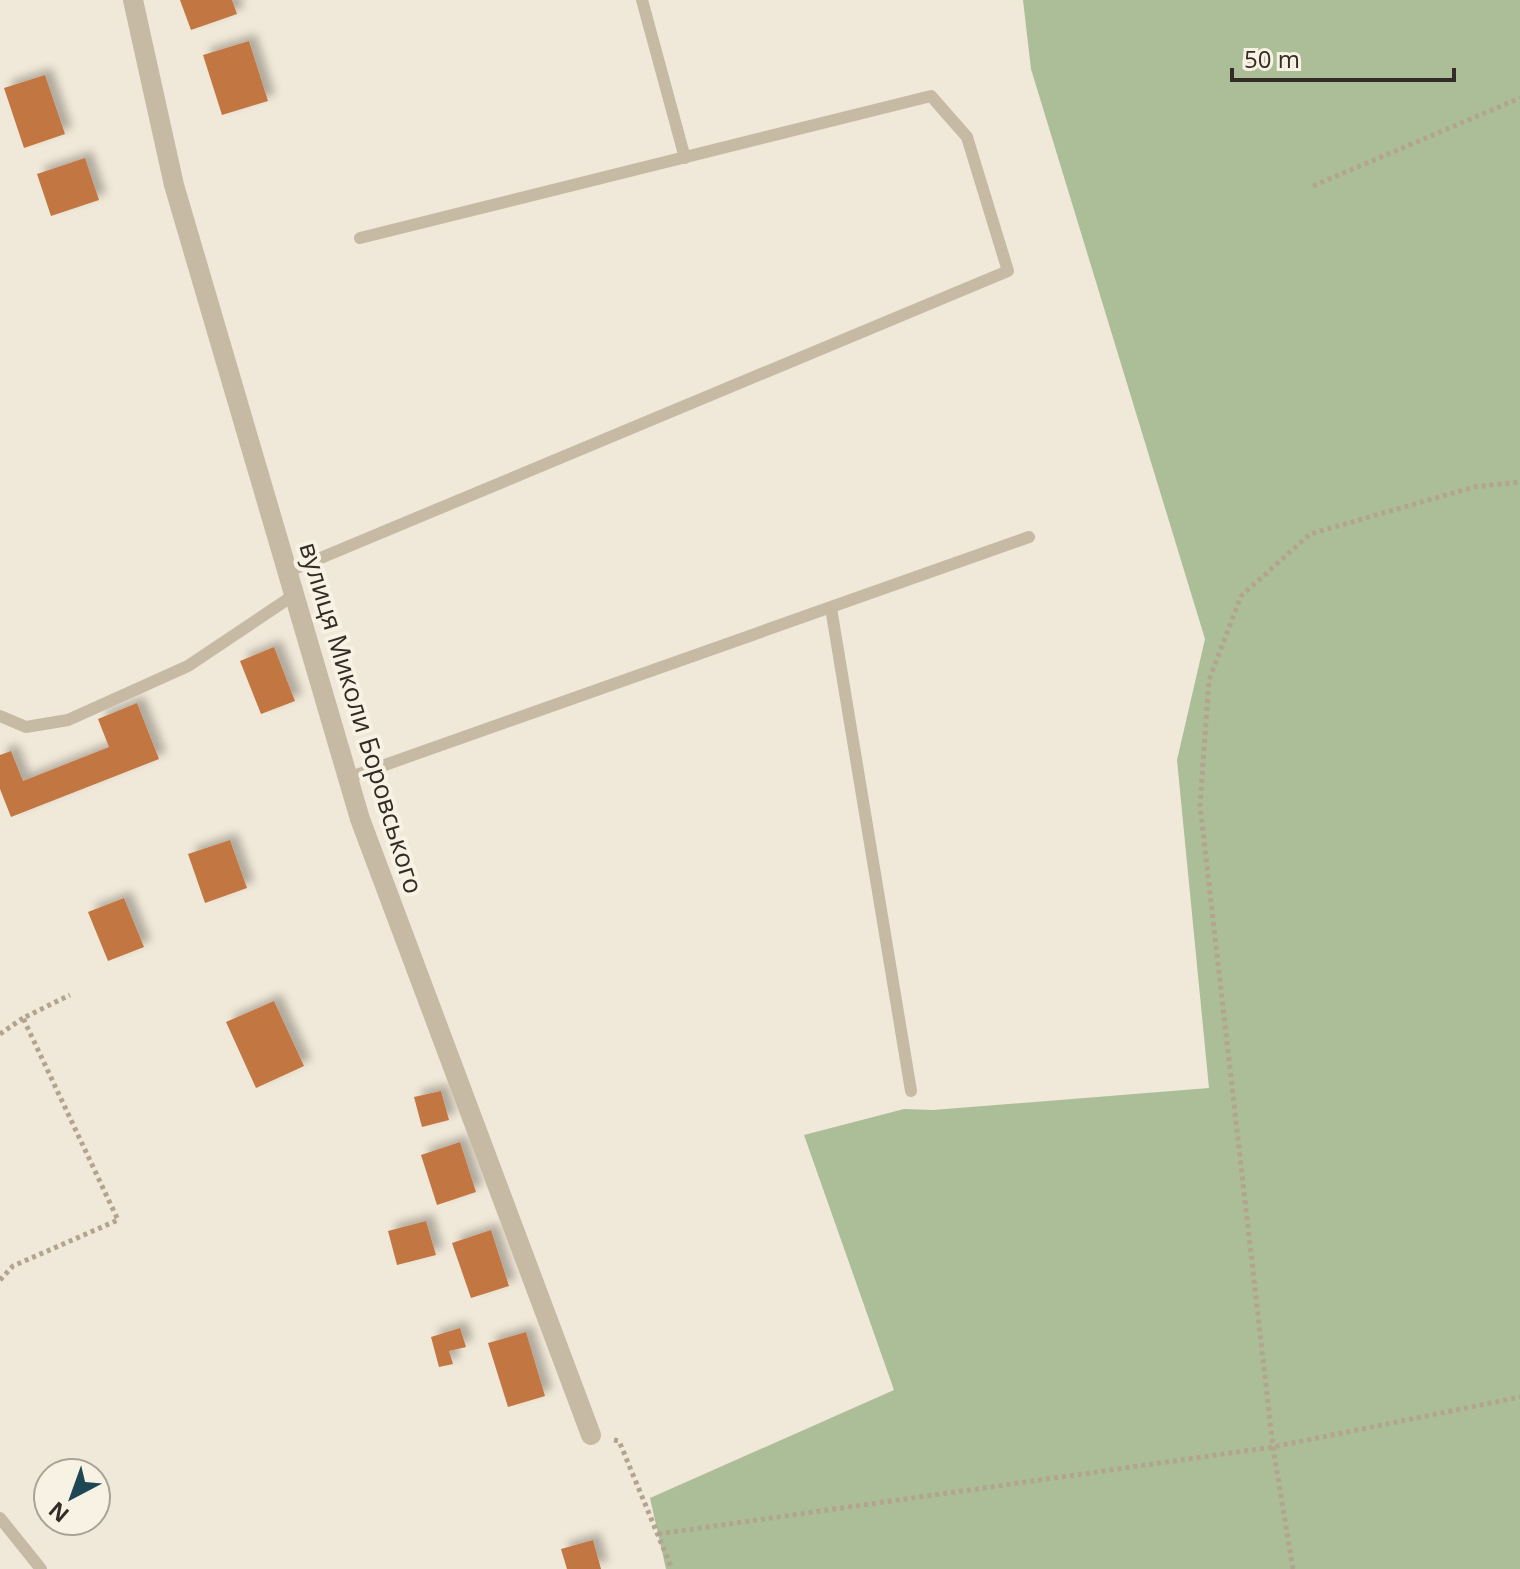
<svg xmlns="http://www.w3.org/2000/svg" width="1520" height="1569" font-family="'Open Sans',sans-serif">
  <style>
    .green { fill: #acbe98 }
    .building { fill: #c27643; filter: url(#shadow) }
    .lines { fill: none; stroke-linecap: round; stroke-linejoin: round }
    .path { stroke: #b3a48f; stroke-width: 5; stroke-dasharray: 4 4; stroke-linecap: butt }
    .service { stroke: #c7baa4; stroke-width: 12 }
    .minor { stroke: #c7baa4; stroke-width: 20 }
    .labels { text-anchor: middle; stroke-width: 8; stroke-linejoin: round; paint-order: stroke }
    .street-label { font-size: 26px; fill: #332c26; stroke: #f8f2e4 }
  </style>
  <defs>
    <filter id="shadow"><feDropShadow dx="7" dy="-7" stdDeviation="4" flood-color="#0004"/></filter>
  </defs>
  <rect width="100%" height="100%" fill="#f0e8d8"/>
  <polygon class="green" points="1023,0 1520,0 1520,1569 666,1569 650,1498 894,1390 804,1135 904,1109 933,1110 1209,1088 1177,760 1205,639 1031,69"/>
  <g class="building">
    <polygon points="180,0 232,0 237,14 191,30"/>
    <polygon points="249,41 268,101 222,115 203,55"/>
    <polygon points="45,75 65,134 24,148 4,88"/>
    <polygon points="85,158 99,200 51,216 37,174"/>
    <polygon points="274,647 295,701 261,714 240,661"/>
    <polygon points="137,703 159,759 11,817 0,789 0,755 11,751 23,781 109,747 98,719"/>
    <polygon points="230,840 247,888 205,903 188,854"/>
    <polygon points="124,898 144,947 108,961 88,912"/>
    <polygon points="274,1001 304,1066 256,1088 226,1022"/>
    <polygon points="441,1091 449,1120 422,1127 414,1097"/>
    <polygon points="460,1142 476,1192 437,1205 421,1155"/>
    <polygon points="426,1221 436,1255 397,1265 388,1231"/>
    <polygon points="491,1230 509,1286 471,1298 452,1243"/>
    <polygon points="460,1328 466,1347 449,1351 453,1364 439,1367 431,1337"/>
    <polygon points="526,1332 545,1396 508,1407 488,1343"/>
    <polygon points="593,1540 601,1569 567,1569 561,1549"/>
  </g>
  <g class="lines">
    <g class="path">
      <polyline points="1313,186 1520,98"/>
      <polyline points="0,1034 23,1018"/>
      <polyline points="0,1280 13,1266 118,1220 23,1018 70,995"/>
      <polyline points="614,1440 619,1441 672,1569"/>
      <polyline points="658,1534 1273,1447 1520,1397"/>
      <polyline points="1293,1569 1273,1447 1200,805 1209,680 1241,596 1310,534 1474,487 1520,482"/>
    </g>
    <g class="service">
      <polyline points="642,0 685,158"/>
      <polyline points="287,572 1008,271 967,137 931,96 360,238"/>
      <polyline points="831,608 911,1091"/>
      <polyline points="0,716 26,727 68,720 188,666 294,595"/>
      <polyline points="348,778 1029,537"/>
      <polyline points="0,1518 41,1569"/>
    </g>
    <polyline class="minor" points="133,0 174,185 360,819 591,1435"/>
  </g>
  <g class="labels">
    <g class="street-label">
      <text transform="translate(361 718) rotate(73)" y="9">вулиця Миколи Боровського</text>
    </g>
  </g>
  <g transform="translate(72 1497) rotate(221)"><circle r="38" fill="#f8f2e4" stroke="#a9a398" stroke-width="2"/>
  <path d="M0-6L14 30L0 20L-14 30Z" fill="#1d4753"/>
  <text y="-12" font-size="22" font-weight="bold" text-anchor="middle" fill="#332c26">N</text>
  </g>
  <path d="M1232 68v12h222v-12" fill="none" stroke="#332c26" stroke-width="4"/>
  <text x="1244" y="68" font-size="24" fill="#332c26" stroke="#f8f2e4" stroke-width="6" paint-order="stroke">50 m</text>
</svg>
